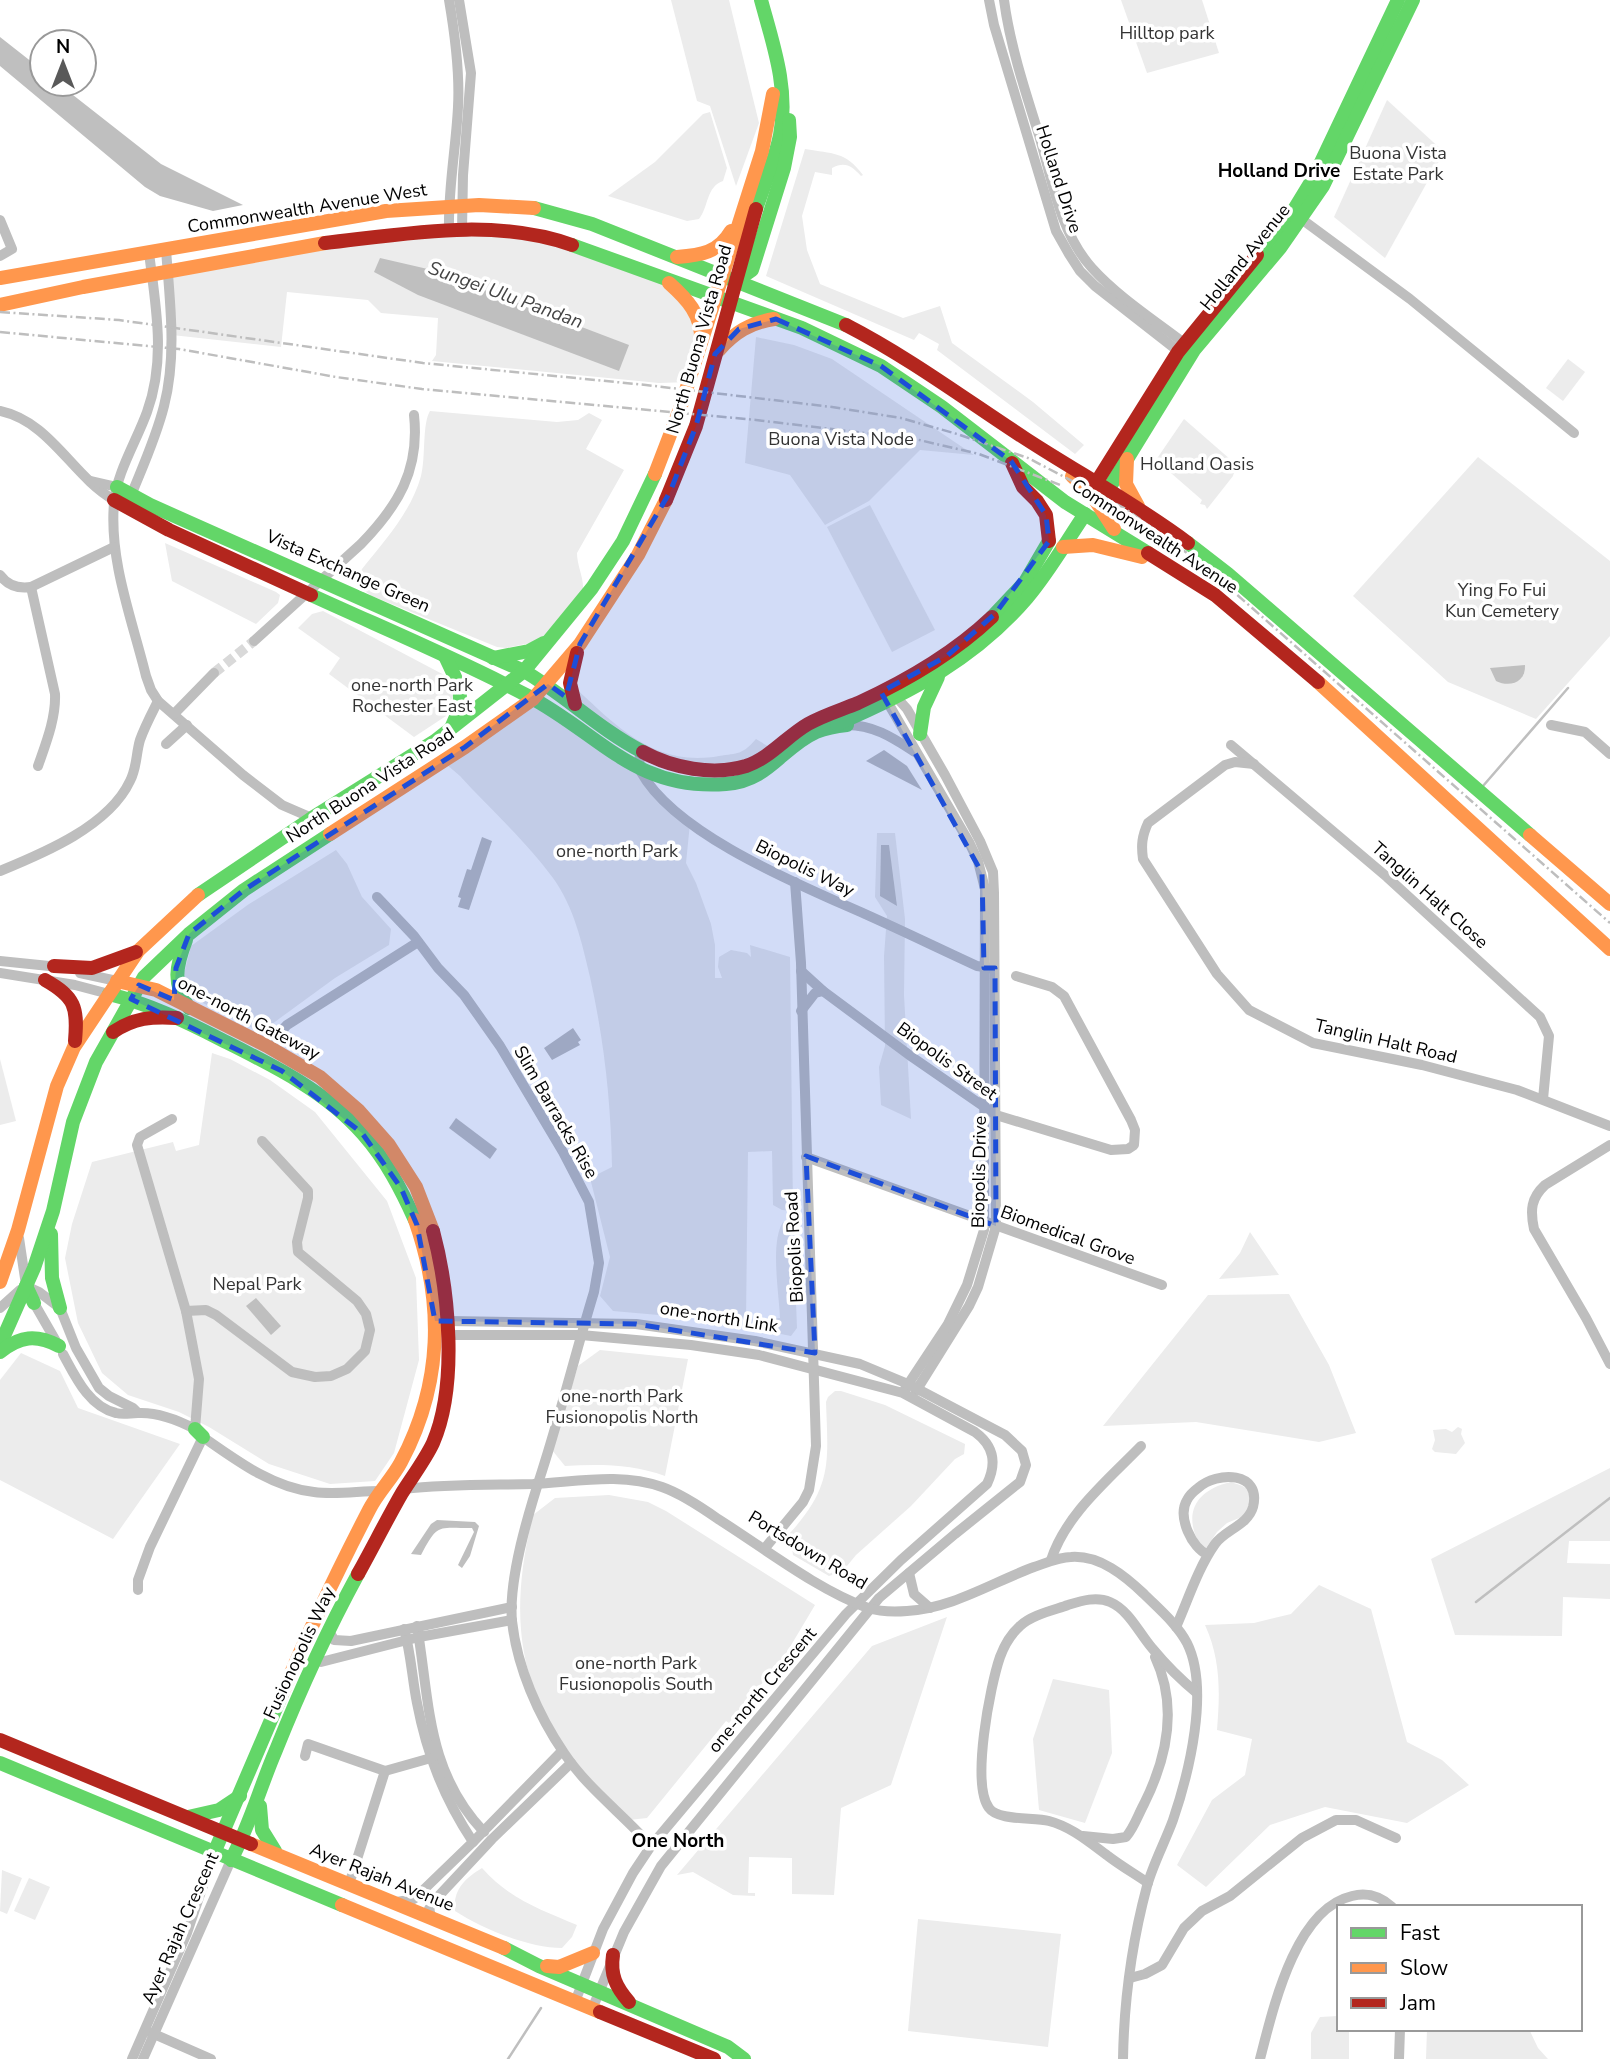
<svg xmlns="http://www.w3.org/2000/svg" width="1610" height="2059" font-family="'Nunito Sans',sans-serif">
  <style>
    .green { fill: #ececec }
    .water { fill: #bfbfbf }
    .lines { fill: none; stroke-linecap: round; stroke-linejoin: round }
    .stream { stroke: #bfbfbf; stroke-width: 2.5 }
    .street-tunnel { stroke: #d9d9d9; stroke-width: 10; stroke-dasharray: 10 5; stroke-linecap: butt }
    .street { stroke: #bebebe; stroke-width: 10 }
    .fast { stroke: #63d668; stroke-width: 14 }
    .slow { stroke: #ff974d; stroke-width: 14 }
    .jam { stroke: #b3261e; stroke-width: 14 }
    .rail { stroke: #bebebe; stroke-width: 2.5; stroke-dasharray: 10 3.5 2 3.5; stroke-linecap: butt }
    .marked { fill: #1d4ed8; fill-opacity: 0.2; stroke: #1d4ed8; stroke-width: 5; stroke-dasharray: 14 9; stroke-linejoin: round }
    .labels { text-anchor: middle; stroke-width: 7; stroke-linejoin: round; paint-order: stroke }
    .park-label { font-size: 18px; fill: #333; stroke: #fff }
    .street-label { font-size: 18px; fill: #000; stroke: #fff }
    .neighbourhood-label { font-size: 19px; font-weight: bold; fill: #000; stroke: #fff }
    .water-label { font-size: 19px; font-style: italic; fill: #444; stroke: #fff }
  </style>
  <rect width="100%" height="100%" fill="#fff"/>
  <g class="green">
    <polygon points="671,0 729,0 759,123 736,186 710,106 697,101"/>
    <polygon points="1121,0 1202,0 1219,53 1147,73"/>
    <polygon points="1387,100 1444,152 1385,258 1334,217"/>
    <path d="M710 112 727 168 723 181C706 187 709 206 699 219L687 221 608 196 655 162 703 114Z"/>
    <path d="M805 149C833 154 845 151 863 175L861 176C852 166 845 161 832 168V175L815 172 802 216 807 250 820 284 903 318 940 306 952 343 1033 402 1084 445 1075 454 937 350 939 344 919 333 914 340 766 276Z"/>
    <polygon points="510,232 661,277 702,332 690,382 659,383 432,361 436,355 438,318 381,313 368,300 287,292 281,347 172,335 168,273 302,246"/>
    <polygon points="756,337 794,345 832,359 974,455 920,450 869,501 825,525 790,475 745,463"/>
    <polygon points="1568,359 1585,372 1563,401 1546,388"/>
    <path d="M430 411 557 422 578 420 589 413 602 420 586 449 624 470 577 553C577 566 584 577 583 591L541 641 506 648 497 647 372 596 363 590 357 579 362 569C385 540 411 512 421 476 426 457 422 424 430 411Z"/>
    <polygon points="1184,419 1239,467 1235,469 1233,476 1207,509 1205,505 1200,504 1202,500 1156,460"/>
    <polygon points="1478,457 1610,561 1610,636 1536,719 1448,682 1353,596"/>
    <polygon points="870,505 935,630 892,652 827,527"/>
    <polygon points="165,543 276,592 280,595 278,603 256,624 172,581"/>
    <polygon points="323,611 448,677 454,692 446,716 414,737 329,674 340,658 298,628 312,614"/>
    <path d="M570 683C614 723 652 768 719 756 738 753 742 755 756 739L779 753 766 762 673 764 593 720Z"/>
    <path d="M533 699 639 769 690 823 686 863 696 883 711 924 715 945V978H722L718 967 719 957 731 950 747 953 751 957 750 945 790 957 793 1211 782 1210 773 1205 772 1151 748 1152 746 1320 780 1318C779 1293 770 1242 783 1222H793L797 1328 791 1336 704 1319 613 1311 600 1296 610 1257 590 1178 612 1167C611 1102 604 1040 590 977 582 943 574 907 553 878 527 842 490 809 460 776L446 764Z"/>
    <polygon points="877,833 895,833 905,919 904,995 911,1119 881,1105 879,1067 885,1046 884,956 887,916 875,897"/>
    <polygon points="336,850 347,864 362,897 391,929 389,945 335,978 261,1032 193,998 184,974 191,946 249,904"/>
    <polygon points="212,1053 230,1059 270,1080 315,1112 387,1201 416,1278 419,1360 394,1453 375,1481 330,1484 269,1464 209,1427 179,1412 128,1395 102,1373 78,1323 65,1258 72,1224 92,1162 173,1142 176,1151 199,1145"/>
    <polygon points="0,1059 16,1121 0,1125"/>
    <polygon points="1250,1232 1279,1275 1219,1279 1240,1253"/>
    <polygon points="1289,1294 1329,1365 1356,1433 1319,1442 1196,1422 1103,1426 1208,1295"/>
    <path d="M600 1350 688 1359 665 1476C632 1464 600 1464 565 1466L552 1450 578 1366Z"/>
    <polygon points="21,1353 60,1371 78,1408 180,1444 113,1539 0,1480 0,1380"/>
    <path d="M835 1391H841L885 1405 965 1444 964 1454 955 1459 911 1506 856 1555 842 1572 829 1576 793 1555 790 1533C833 1486 828 1461 826 1402L828 1397Z"/>
    <polygon points="1458,1427 1462,1429 1461,1434 1465,1443 1456,1454 1435,1452 1432,1449 1435,1440 1433,1430 1446,1429 1452,1432"/>
    <polygon points="1610,1468 1610,1541 1569,1541 1567,1563 1610,1564 1610,1599 1563,1597 1562,1636 1455,1635 1431,1559"/>
    <path d="M1231 1482C1243 1486 1251 1488 1255 1501L1244 1516 1227 1523 1217 1532 1204 1551C1182 1519 1191 1491 1231 1482Z"/>
    <path d="M609 1495 648 1502 666 1511 815 1605 784 1657 729 1723 726 1721 647 1818 629 1820C615 1806 601 1792 588 1777 516 1694 508 1617 533 1515L555 1498Z"/>
    <path d="M1319 1585 1371 1609 1407 1742 1442 1760 1469 1785 1407 1823 1325 1807 1270 1825 1206 1887 1177 1865 1212 1800 1245 1775 1252 1739 1217 1730C1220 1693 1221 1660 1205 1625L1254 1623 1291 1614Z"/>
    <polygon points="947,1617 891,1785 841,1808 834,1895 792,1894 792,1858 749,1857 748,1893 755,1893 755,1896 733,1895 693,1872 677,1875 872,1646"/>
    <polygon points="1053,1679 1109,1690 1112,1753 1085,1823 1039,1810 1033,1739"/>
    <path d="M482 1868C508 1898 541 1910 577 1925L572 1937 562 1948C529 1948 483 1929 455 1911 453 1890 464 1879 482 1868Z"/>
    <polygon points="2,1870 22,1878 7,1914 0,1911"/>
    <polygon points="29,1878 50,1887 35,1920 14,1911"/>
    <polygon points="918,1919 1061,1934 1048,2047 908,2031"/>
    <polygon points="1338,2016 1339,2029 1347,2029 1349,2032 1349,2059 1311,2059 1311,2033 1320,2017"/>
    <polygon points="1427,2029 1529,2029 1538,2048 1548,2059 1426,2059"/>
  </g>
  <g class="water">
    <polygon points="0,37 42,70 42,84 59,84 161,164 243,205 213,211 160,196 145,187 0,66"/>
    <polygon points="380,258 432,270 629,345 619,371 418,295 374,272"/>
    <path d="M1525 665C1526 682 1510 688 1496 681L1490 668Z"/>
    <polygon points="884,750 907,766 922,790 866,761"/>
    <polygon points="482,837 492,841 469,910 458,907 461,898 458,897 467,869 471,870"/>
    <polygon points="881,845 889,845 897,906 880,896"/>
    <polygon points="573,1028 581,1040 578,1042 580,1045 552,1060 544,1048"/>
    <polygon points="456,1118 497,1149 490,1159 449,1128"/>
    <polygon points="256,1298 281,1326 271,1335 246,1306"/>
    <path d="M437 1520 475 1522 479 1526 470 1556 462 1568 458 1565 474 1532 472 1528C437 1528 438 1523 421 1555L411 1554 431 1524Z"/>
  </g>
  <g class="lines">
    <g class="stream">
      <polyline points="1483,786 1568,688"/>
      <polyline points="1476,1602 1610,1498"/>
      <polyline points="508,2059 541,2008"/>
    </g>
    <polyline class="street-tunnel" points="214,673 254,641"/>
    <g class="street">
      <polyline points="459,0 471,73 463,175 462,230"/>
      <polyline points="989,0 994,25 1056,231 1069,254 1080,271 1095,286 1182,354"/>
      <path d="M1004 0C1010 45 1025 91 1039 135 1052 179 1060 233 1092 268 1118 297 1157 322 1188 346"/>
      <polyline points="1296,215 1410,299 1574,433"/>
      <polyline points="0,220 12,249 0,256"/>
      <path d="M449 230C448 188 456 148 458 107 460 71 455 35 449 0"/>
      <path d="M149 253C156 307 166 360 147 412 137 440 116 474 114 503 109 561 132 619 146 676L151 690 158 701 243 775 282 805 312 818"/>
      <path d="M0 411C51 422 72 476 114 500"/>
      <polyline points="91,481 117,487"/>
      <path d="M130 498C142 468 156 438 164 406 177 356 170 302 166 250"/>
      <path d="M0 575C8 586 18 589 31 587L114 547"/>
      <path d="M31 587 55 694C56 718 46 743 38 766"/>
      <path d="M254 641 361 544C398 506 420 470 414 415"/>
      <polyline points="898,699 907,709 945,775 980,841 993,872 994,893 996,1226 978,1287 969,1306 916,1391"/>
      <polyline points="888,703 969,842 978,861 985,889 984,1230 967,1285 948,1324 905,1389"/>
      <polyline points="174,714 214,673"/>
      <path d="M847 725C874 725 893 738 915 752"/>
      <polyline points="1551,725 1585,732 1610,754"/>
      <polyline points="166,744 187,725"/>
      <polyline points="1231,745 1387,877 1540,1017 1549,1036 1543,1099"/>
      <path d="M640 751C640 758 638 766 641 772 676 835 800 885 865 914 903 931 940 949 977 966L991 968"/>
      <path d="M1254 764 1235 762 1225 765 1148 823C1142 836 1141 845 1143 859L1217 974 1249 1010 1313 1043 1422 1065 1517 1090 1610 1126"/>
      <path d="M0 871C44 853 109 826 130 781 137 768 136 753 140 740 145 726 152 713 158 701"/>
      <path d="M377 897 414 936 438 968 464 995 500 1046 563 1152 589 1202 599 1263 594 1292C576 1351 561 1412 542 1471 529 1511 508 1579 512 1621 517 1667 538 1715 564 1753 588 1789 623 1814 651 1846"/>
      <polyline points="0,961 59,967"/>
      <polyline points="801,971 823,991 912,1057 996,1115 1111,1150 1128,1149 1134,1145 1135,1130 1131,1120 1064,996 1052,987 1016,976"/>
      <polyline points="0,973 75,985 109,994"/>
      <polyline points="80,973 117,981"/>
      <polyline points="801,1011 815,993 823,991"/>
      <polyline points="267,1046 287,1025 418,942"/>
      <path d="M1610 1145 1545 1185C1531 1198 1530 1210 1534 1229L1586 1318 1610 1364"/>
      <polyline points="806,1157 1162,1285"/>
      <polyline points="19,1238 26,1285"/>
      <polyline points="26,1286 39,1292 60,1308 76,1348 99,1388 109,1396 133,1408 138,1413"/>
      <polyline points="34,1303 57,1343"/>
      <polyline points="0,1308 20,1290"/>
      <polyline points="186,1311 206,1310 216,1315 292,1372 315,1377 331,1376 347,1369 365,1351 370,1330 366,1314 357,1301 298,1252 297,1242 308,1198 308,1191 262,1141"/>
      <polyline points="448,1321 636,1324 755,1341 860,1364 908,1384 1005,1435 1022,1451 1026,1465 1020,1482 955,1534 879,1598 661,1866 624,1932 593,2007"/>
      <path d="M449 1335H581L691 1345 759 1355 903 1393 975 1432C994 1446 997 1463 987 1484L901 1560 846 1614 651 1846 633 1873 603 1929 575 2002"/>
      <path d="M63 1354C75 1376 89 1407 116 1413 124 1415 130 1413 138 1413 157 1412 178 1420 195 1429L199 1379 186 1311 137 1145 140 1137 172 1119"/>
      <path d="M404 1489C447 1484 490 1485 533 1484 575 1482 621 1472 662 1487 682 1494 701 1507 718 1519 764 1548 818 1590 868 1608 881 1612 894 1612 907 1611 953 1608 991 1583 1034 1567 1046 1563 1059 1557 1071 1557 1100 1555 1125 1576 1144 1594 1159 1609 1177 1624 1187 1643 1210 1689 1189 1773 1173 1820 1165 1842 1153 1864 1147 1886 1132 1942 1124 2001 1123 2059"/>
      <polyline points="765,1548 803,1502 809,1490 816,1446 801,963 795,882"/>
      <path d="M1051 1560C1066 1514 1108 1480 1141 1446"/>
      <polyline points="909,1573 914,1594 930,1608"/>
      <path d="M138 1590V1580L150 1547 203 1437C236 1460 273 1488 314 1492 335 1495 359 1491 380 1491"/>
      <path d="M417 1626C430 1702 426 1771 484 1832"/>
      <path d="M1176 1627C1188 1600 1198 1568 1215 1544 1225 1530 1248 1525 1253 1507 1262 1471 1217 1471 1198 1488 1194 1491 1189 1496 1187 1500 1177 1517 1192 1548 1208 1555"/>
      <polyline points="328,1629 334,1640 351,1641 512,1607"/>
      <path d="M404 1629C411 1653 412 1678 417 1703 427 1755 444 1798 473 1842"/>
      <polyline points="314,1659 321,1662 419,1637 512,1620"/>
      <polyline points="305,1756 308,1744 385,1771 351,1878"/>
      <polyline points="385,1771 431,1758"/>
      <path d="M1083 1836 1113 1839 1126 1837C1134 1828 1138 1815 1144 1804 1167 1758 1178 1706 1155 1657"/>
      <path d="M1148 1883C1135 1874 1121 1866 1108 1856 1090 1843 1072 1827 1049 1821 1034 1817 998 1821 989 1808 971 1784 990 1686 1000 1657 1004 1646 1011 1634 1020 1626 1031 1615 1054 1610 1068 1605 1081 1601 1096 1596 1110 1602 1129 1610 1139 1633 1152 1648 1166 1665 1181 1680 1197 1693"/>
      <polyline points="397,1902 414,1899 473,1842 562,1751"/>
      <polyline points="432,1919 429,1909 434,1901 492,1839 571,1763"/>
      <polyline points="1130,1978 1145,1974 1162,1965 1184,1928 1202,1911 1230,1896 1302,1838 1336,1820 1356,1820 1396,1838"/>
      <polyline points="147,2031 211,2059"/>
      <polyline points="132,2059 187,1933 214,1853"/>
      <polyline points="143,2059 231,1860"/>
      <path d="M1260 2059C1273 2009 1295 1909 1352 1896 1368 1892 1380 1896 1392 1907"/>
      <polyline points="1399,2059 1400,2029"/>
    </g>
    <g class="fast">
      <polyline points="534,208 592,224 846,325"/>
      <path d="M756 209C764 185 775 160 780 135 789 89 773 44 761 0"/>
      <polyline points="572,245 802,328 881,366 942,407 1065,502 1148,553"/>
      <polyline points="1257,255 1292,213 1314,177 1398,0"/>
      <polyline points="736,281 752,270 784,168 790,137 789,120"/>
      <path d="M117 487 150 505 524 671C565 695 600 730 643 752"/>
      <polyline points="1108,490 1194,350 1280,248 1323,186 1413,0"/>
      <polyline points="1188,543 1228,574 1530,835"/>
      <path d="M311 595C383 628 458 659 528 696 600 734 635 791 726 784 769 781 782 747 816 732 826 728 836 726 847 725"/>
      <polyline points="992,617 1025,582 1049,541"/>
      <path d="M445 656C459 686 467 694 452 726"/>
      <polyline points="493,658 529,651 544,643"/>
      <path d="M837 724C909 693 975 659 1027 598 1049 572 1066 542 1085 514"/>
      <polyline points="920,734 924,707 938,677"/>
      <polyline points="198,895 312,818 435,741 524,671 592,588 623,541 655,474"/>
      <path d="M186 940C176 966 172 984 189 1008"/>
      <path d="M109 994C149 1004 185 1021 222 1040 272 1065 326 1091 363 1134 386 1160 401 1189 415 1220"/>
      <polyline points="51,1234 52,1278 60,1308"/>
      <polyline points="26,1286 34,1303"/>
      <polyline points="0,1345 34,1268 53,1211 73,1122 96,1062 144,977 189,934 244,890 330,834"/>
      <path d="M0 1352C20 1336 36 1334 59 1346"/>
      <polyline points="195,1429 203,1437"/>
      <polyline points="0,1763 342,1905"/>
      <polyline points="260,1806 262,1830 275,1851"/>
      <polyline points="188,1817 219,1810 240,1796"/>
      <polyline points="214,1853 283,1692"/>
      <path d="M231 1860C250 1825 260 1787 276 1750 300 1690 327 1631 358 1574"/>
      <polyline points="504,1948 539,1966 728,2047 744,2059"/>
    </g>
    <g class="slow">
      <path d="M677 257C701 255 718 253 731 231"/>
      <polyline points="0,278 386,211 479,205 534,208"/>
      <path d="M669 283C687 299 702 315 701 340"/>
      <polyline points="0,305 83,287 325,243"/>
      <path d="M719 350C735 332 750 323 774 319"/>
      <polyline points="1127,459 1126,484 1138,506"/>
      <polyline points="655,474 680,409 762,151 773,94"/>
      <polyline points="1072,476 1092,495 1114,529"/>
      <polyline points="1063,547 1093,545 1142,557"/>
      <polyline points="1318,682 1610,949"/>
      <polyline points="330,834 465,747 533,699 580,644 638,555 666,500"/>
      <polyline points="1530,835 1610,904"/>
      <polyline points="117,981 156,990 267,1046 320,1077 358,1110 389,1145 416,1187 433,1231"/>
      <polyline points="0,1282 18,1230 57,1086 74,1047 138,951 198,895"/>
      <path d="M283 1692C309 1630 338 1570 369 1510 378 1492 392 1479 401 1462 443 1383 444 1303 415 1220"/>
      <polyline points="251,1844 504,1948"/>
      <polyline points="342,1905 600,2012"/>
      <polyline points="547,1966 559,1967 593,1953"/>
    </g>
    <g class="jam">
      <path d="M325 243C405 234 494 217 572 245"/>
      <path d="M846 325C910 358 966 400 1026 439 1080 474 1136 504 1188 543"/>
      <polyline points="1012,463 1023,487 1037,501 1046,515 1049,541"/>
      <polyline points="1096,483 1178,352 1257,255"/>
      <polyline points="114,500 169,530 311,595"/>
      <polyline points="666,500 696,426 756,209"/>
      <polyline points="1148,553 1215,595 1318,682"/>
      <polyline points="575,704 570,683 577,653"/>
      <path d="M643 752C672 768 713 776 746 766 770 758 787 736 808 724 824 715 841 710 858 703 906 681 953 654 992 617"/>
      <polyline points="54,966 92,968 136,952"/>
      <path d="M45 980C75 997 78 1007 75 1041"/>
      <path d="M113 1032C134 1018 152 1016 177 1018"/>
      <path d="M358 1574C373 1547 387 1519 402 1493 412 1477 425 1460 433 1443 458 1385 449 1291 433 1231"/>
      <polyline points="0,1740 251,1844"/>
      <path d="M613 1955C610 1975 616 1987 629 2002"/>
      <polyline points="600,2012 714,2059"/>
    </g>
    <g class="rail">
      <polyline points="0,312 119,320 423,363 646,385 832,407 901,418 957,434 1028,458 1124,508 1201,563 1610,923"/>
      <polyline points="0,332 179,349 336,377 422,389 756,420 915,439 979,454 1063,486"/>
    </g>
  </g>
  <path class="marked" d="M776 319 881 366 1011 461 1046 515 1049 541 995 614 947 656 881 692 982 873 984 968H995L996 1226 806 1156 815 1353 636 1324 435 1321 417 1225 401 1188 362 1133 282 1071 131 999 139 985 174 1000 176 968 189 934 244 890 465 747 548 684 566 697 580 644 670 492 696 426 715 354 739 329Z"/>
  <g class="labels">
    <g class="park-label">
      <text x="1167" y="39">Hilltop park</text>
      <text x="1398" y="159">Buona Vista<tspan x="1398" dy="21">Estate Park</tspan></text>
      <text x="841" y="445">Buona Vista Node</text>
      <text x="1197" y="470">Holland Oasis</text>
      <text x="1502" y="596">Ying Fo Fui<tspan x="1502" dy="21">Kun Cemetery</tspan></text>
      <text x="412" y="691">one-north Park<tspan x="412" dy="21">Rochester East</tspan></text>
      <text x="617" y="857">one-north Park</text>
      <text x="257" y="1290">Nepal Park</text>
      <text x="622" y="1402">one-north Park<tspan x="622" dy="21">Fusionopolis North</tspan></text>
      <text x="636" y="1669">one-north Park<tspan x="636" dy="21">Fusionopolis South</tspan></text>
    </g>
    <g class="street-label">
      <text transform="translate(1059 179) rotate(72)" y="6">Holland Drive</text>
      <text transform="translate(307 208) rotate(-9)" y="6">Commonwealth Avenue West</text>
      <text transform="translate(1245 257) rotate(-51)" y="6">Holland Avenue</text>
      <text transform="translate(699 339) rotate(-74)" y="6">North Buona Vista Road</text>
      <text transform="translate(1155 536) rotate(33)" y="6">Commonwealth Avenue</text>
      <text transform="translate(348 571) rotate(24)" y="6">Vista Exchange Green</text>
      <text transform="translate(370 785) rotate(-33)" y="6">North Buona Vista Road</text>
      <text transform="translate(805 868) rotate(26)" y="6">Biopolis Way</text>
      <text transform="translate(1430 895) rotate(42)" y="6">Tanglin Halt Close</text>
      <text transform="translate(249 1018) rotate(28)" y="6">one-north Gateway</text>
      <text transform="translate(1386 1041) rotate(13)" y="6">Tanglin Halt Road</text>
      <text transform="translate(947 1061) rotate(36)" y="6">Biopolis Street</text>
      <text transform="translate(556 1112) rotate(60)" y="6">Slim Barracks Rise</text>
      <text transform="translate(979 1172) rotate(-89)" y="6">Biopolis Drive</text>
      <text transform="translate(1068 1235) rotate(20)" y="6">Biomedical Grove</text>
      <text transform="translate(794 1247) rotate(-93)" y="6">Biopolis Road</text>
      <text transform="translate(719 1317) rotate(9)" y="6">one-north Link</text>
      <text transform="translate(808 1550) rotate(31)" y="6">Portsdown Road</text>
      <text transform="translate(299 1653) rotate(-65)" y="6">Fusionopolis Way</text>
      <text transform="translate(762 1690) rotate(-50)" y="6">one-north Crescent</text>
      <text transform="translate(382 1877) rotate(22)" y="6">Ayer Rajah Avenue</text>
      <text transform="translate(180 1928) rotate(-66)" y="6">Ayer Rajah Crescent</text>
    </g>
    <g class="neighbourhood-label">
      <text x="1279" y="177">Holland Drive</text>
      <text x="678" y="1847">One North</text>
    </g>
    <g class="water-label">
      <text transform="translate(506 294) rotate(20)" y="7">Sungei Ulu Pandan</text>
    </g>
  </g>
  <rect x="1337" y="1905" width="245" height="126" fill="#ffffff" stroke="#999999" stroke-width="2"/>
  <rect x="1351" y="1928" width="35" height="10" fill="#63d668" stroke="#999999" stroke-width="2"/>
  <text x="1400" y="1940" font-size="21" fill="#000000">Fast</text>
  <rect x="1351" y="1963" width="35" height="10" fill="#ff974d" stroke="#999999" stroke-width="2"/>
  <text x="1400" y="1975" font-size="21" fill="#000000">Slow</text>
  <rect x="1351" y="1998" width="35" height="10" fill="#b3261e" stroke="#999999" stroke-width="2"/>
  <text x="1400" y="2010" font-size="21" fill="#000000">Jam</text>
  <g transform="translate(63 63)"><circle r="33" fill="#ffffff" stroke="#999999" stroke-width="2"/>
  <path d="M0-5L12 26L0 18L-12 26Z" fill="#595959"/>
  <text y="-10" font-size="19" font-weight="bold" text-anchor="middle" fill="#000000">N</text>
  </g>
</svg>
